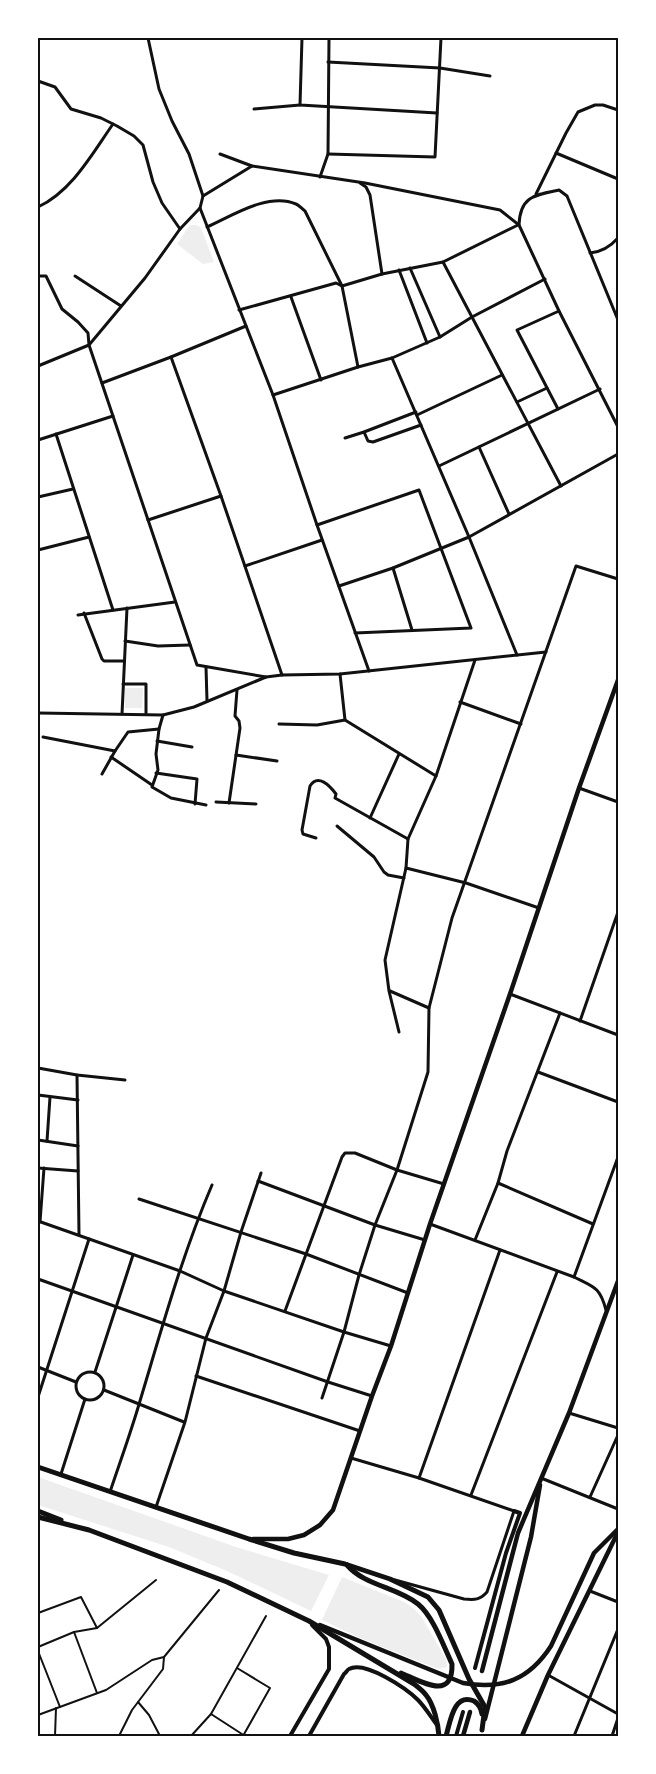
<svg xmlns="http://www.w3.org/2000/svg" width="656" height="1774" font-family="'Titillium Web',sans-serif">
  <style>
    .green { fill: #eee }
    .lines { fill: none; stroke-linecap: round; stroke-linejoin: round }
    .pedestrian { stroke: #111; stroke-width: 2 }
    .minor { stroke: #111; stroke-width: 3 }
    .tertiary { stroke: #111; stroke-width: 4 }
    .primary { stroke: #111; stroke-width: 4.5 }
    .trunk { stroke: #111; stroke-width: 5 }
    .neatline { fill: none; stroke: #111; stroke-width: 2 }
  </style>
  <rect width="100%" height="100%" fill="#fff"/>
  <g class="green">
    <polygon points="190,225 197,225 201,228 214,262 203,264 177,244"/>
    <polygon points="125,688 143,688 142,708 125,708"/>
    <polygon points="38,1477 236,1547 329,1575 311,1611 227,1571 169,1547 38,1505"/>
    <polygon points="342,1577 404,1602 413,1608 421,1616 446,1659 447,1667 438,1669 360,1638 322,1620"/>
  </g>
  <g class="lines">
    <g class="pedestrian">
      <polyline points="38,1613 81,1597 97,1628 74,1632"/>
      <polyline points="97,1628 156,1580"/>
      <polyline points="38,1647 74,1632 97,1693"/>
      <polyline points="38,1651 60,1707"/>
      <polyline points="237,1668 270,1688 243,1736"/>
      <polyline points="138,1702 149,1715 160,1736"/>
      <polyline points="211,1714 266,1616"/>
      <polyline points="38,1715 106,1690 152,1660 164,1657"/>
      <polyline points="55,1736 56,1708"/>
      <polyline points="119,1736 132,1710 163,1669 164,1657 219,1590"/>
      <polyline points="191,1736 211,1714 245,1736"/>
    </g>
    <g class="minor">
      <polyline points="148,38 159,89 172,121 189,154 203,196"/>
      <polyline points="302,38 300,105 437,113"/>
      <polyline points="328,62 440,68 490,76"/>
      <polyline points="38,81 55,87 71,109 101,118 117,126 134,136 143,145 153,182 162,203 180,229"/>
      <polyline points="254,109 300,105"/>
      <polyline points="556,153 618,179"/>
      <polyline points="220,154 252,166 365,183 500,210 519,225 559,311 618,427"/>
      <polyline points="328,154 435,157 441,38"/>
      <polyline points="320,177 328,154 329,38"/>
      <polyline points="360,183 366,187 370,195 382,274"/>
      <polyline points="536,194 566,133 578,112 595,105 603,105 618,110"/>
      <path d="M38 207C72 191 92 154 113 124"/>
      <polyline points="200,208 273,395 317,525 369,671"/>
      <path d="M519 225C520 196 535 195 559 190L567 196 618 320"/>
      <path d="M207 227C232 216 268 192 296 204 299 205 302 209 305 211L342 286 358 367"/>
      <path d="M590 253C602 252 610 247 618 238"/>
      <polyline points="443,262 561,486"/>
      <polyline points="410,268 440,337"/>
      <polyline points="399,270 427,343"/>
      <polyline points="38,276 46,276 62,309 78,322 88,333 89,345 197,665 266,677"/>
      <polyline points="75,276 121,306"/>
      <polyline points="291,297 321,380"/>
      <polyline points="239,310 336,283 342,286 382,274 443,262 518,225"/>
      <polyline points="171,357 221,496 282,675"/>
      <polyline points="392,358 469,537 517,655"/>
      <polyline points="38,366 89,345 145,278 180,229 200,208 203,196 252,166"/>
      <polyline points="102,383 171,357 246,326"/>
      <polyline points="273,395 358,367 392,358 440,337 472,317 545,279"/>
      <polyline points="517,402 547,388"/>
      <polyline points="558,409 517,330 559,311"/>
      <polyline points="417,415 502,375"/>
      <polyline points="364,432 368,441 373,442 421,425"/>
      <polyline points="56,434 113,610"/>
      <polyline points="345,438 364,432 416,412"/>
      <polyline points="38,440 113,416"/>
      <polyline points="479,447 509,514"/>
      <polyline points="439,466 600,389"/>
      <polyline points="38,497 73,489"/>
      <polyline points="148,520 221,496"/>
      <polyline points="317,525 419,490 471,628 355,633"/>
      <polyline points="38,550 89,537"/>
      <polyline points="245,566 322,540"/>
      <polyline points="393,568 412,630"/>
      <polyline points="339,586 393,568 469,537 618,454"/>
      <polyline points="84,613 102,659 104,661 124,661"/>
      <polyline points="78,615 175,602"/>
      <polyline points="125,641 158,646 190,645"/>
      <polyline points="206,667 207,701"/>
      <polyline points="340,674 345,720 436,776"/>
      <polyline points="123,684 146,684 146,713"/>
      <polyline points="460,702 521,724"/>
      <polyline points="38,713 163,715 194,707 266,677 282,675 340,674 546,652"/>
      <polyline points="122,714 127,608"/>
      <polyline points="163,715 159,729 156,754 158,770 152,787 171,798 206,805"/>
      <polyline points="279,724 317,725 345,720"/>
      <polyline points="43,737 115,751 128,732 159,729"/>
      <polyline points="157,741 192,747"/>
      <polyline points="236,755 277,761"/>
      <polyline points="111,757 152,785"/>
      <polyline points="156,773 197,779 195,804"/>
      <polyline points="102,774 115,751"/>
      <polyline points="579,788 618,802"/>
      <polyline points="216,802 256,804"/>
      <polyline points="229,803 240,728 239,721 235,716 237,690"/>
      <polyline points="370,818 399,754"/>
      <polyline points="337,826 374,857 384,872 388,875 404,878"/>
      <path d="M316 838 303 834 302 830 310 786C318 773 330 786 336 794L335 798 408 839"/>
      <polyline points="406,868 466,883 539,908"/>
      <polyline points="390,991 429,1008"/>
      <polyline points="510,994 618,1035"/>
      <polyline points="580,1021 618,912"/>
      <polyline points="399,1032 389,991 385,960 406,868 408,839 436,776 475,660"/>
      <polyline points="38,1068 77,1075 125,1080"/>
      <polyline points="538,1072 618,1102"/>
      <polyline points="77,1075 79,1235"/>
      <polyline points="38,1095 78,1100"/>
      <polyline points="38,1140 78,1146"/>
      <polyline points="47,1141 50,1097"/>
      <polyline points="38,1168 78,1171"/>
      <polyline points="258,1181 375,1225 425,1240"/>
      <polyline points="498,1183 593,1224"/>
      <polyline points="139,1199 306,1254 408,1293"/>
      <polyline points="38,1221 180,1271 224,1291 344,1332 391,1346"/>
      <polyline points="40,1222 44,1168"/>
      <path d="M430 1224 574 1277C594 1287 600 1287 606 1310"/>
      <polyline points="475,1240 498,1183 507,1151 560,1013"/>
      <polyline points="574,1277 618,1157"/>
      <polyline points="38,1279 328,1382 372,1396"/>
      <polyline points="285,1311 342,1157 345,1153 355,1153 397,1170 444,1184"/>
      <polyline points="38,1367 76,1382"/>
      <circle cx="90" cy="1386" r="14"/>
      <polyline points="95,1372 133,1255"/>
      <polyline points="196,1376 360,1431"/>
      <polyline points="104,1390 184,1422"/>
      <polyline points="38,1397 89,1239"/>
      <polyline points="322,1398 344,1332 359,1275 375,1225 397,1170 428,1072 429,1008 452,918 576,566 618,579"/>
      <polyline points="569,1413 618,1428"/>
      <path d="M351 1458 419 1478 514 1511 487 1592C480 1600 475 1600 464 1599L395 1580"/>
      <polyline points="61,1474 85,1399"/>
      <polyline points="419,1478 500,1250"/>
      <polyline points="541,1478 618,1509"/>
      <path d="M110 1492C120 1462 131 1432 140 1401 162 1328 182 1255 212 1185"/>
      <polyline points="471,1495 557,1272"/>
      <polyline points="590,1497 618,1435"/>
      <polyline points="156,1507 185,1422 206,1338 224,1291 241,1232 261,1173"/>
      <polyline points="590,1591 618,1602"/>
      <polyline points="548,1675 618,1714"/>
      <polyline points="574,1736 618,1629"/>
      <polyline points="612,1736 618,1718"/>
    </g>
    <g class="tertiary">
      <polyline points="475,1668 506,1553 520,1513 514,1511"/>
      <polyline points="290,1736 329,1669 329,1647 326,1639 312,1625"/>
      <path d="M309 1736 344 1674C346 1673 347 1670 349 1669 365 1660 407 1689 418 1700 425 1707 431 1717 437 1725"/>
      <polyline points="456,1736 463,1712"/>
    </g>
    <g class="primary">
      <polyline points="253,1539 288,1539 304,1535 320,1525 333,1510 372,1396 391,1346 430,1224 510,994 579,788 618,680"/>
      <path d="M320 1625 463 1683C502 1690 529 1680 551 1646L594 1553 618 1529"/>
      <polyline points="482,1671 518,1533 569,1413 618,1281"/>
      <polyline points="485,1719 531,1537 540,1485"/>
      <polyline points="463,1736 470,1712"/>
      <polyline points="522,1736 548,1675 618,1532"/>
    </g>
    <g class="trunk">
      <polyline points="38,1467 249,1539 294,1553 345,1564 390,1579 428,1597 439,1610 469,1679 485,1707 482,1730"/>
      <polyline points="38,1511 61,1520"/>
      <path d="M38 1517 89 1530 227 1582 309 1621 414 1684C418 1687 423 1691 426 1695 434 1705 438 1723 439 1736"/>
      <path d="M347 1565C365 1586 397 1587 418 1604 433 1616 444 1647 452 1664 453 1702 420 1681 401 1673"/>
      <path d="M446 1736C450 1724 453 1692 474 1701 479 1704 481 1708 482 1714"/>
    </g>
  </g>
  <rect width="656" height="1774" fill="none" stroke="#ffffff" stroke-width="78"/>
  <rect x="39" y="39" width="578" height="1696" class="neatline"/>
</svg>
